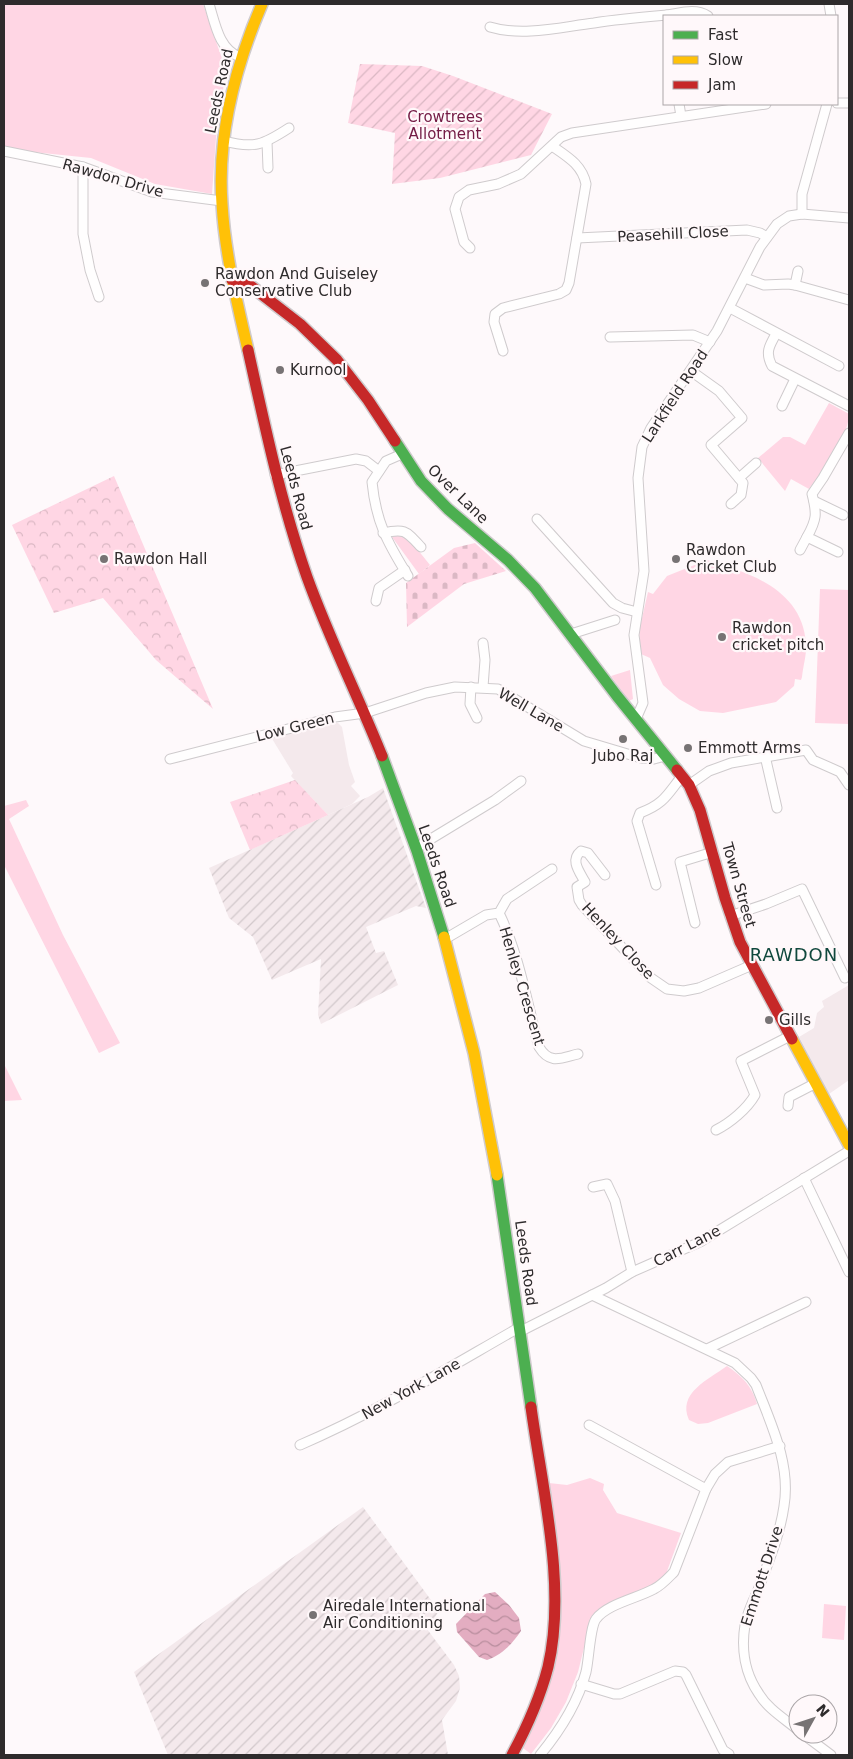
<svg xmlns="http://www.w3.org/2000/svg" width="853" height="1759" font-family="'DejaVu Sans',sans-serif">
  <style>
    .built { fill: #f4e9ec }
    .industrial { fill: url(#industrial-furrows) }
    .grass { fill: #ffd6e4 }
    .forest { fill: url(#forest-crowns) }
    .cemetery { fill: url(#cemetery-stones) }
    .garden { fill: url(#garden-furrows) }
    .water { fill: url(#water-waves) }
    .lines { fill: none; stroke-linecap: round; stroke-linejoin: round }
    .street-casing { stroke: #cfcbcd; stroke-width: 11 }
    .fast-casing { stroke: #cfcbcd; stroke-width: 14 }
    .slow-casing { stroke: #cfcbcd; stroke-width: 14 }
    .jam-casing { stroke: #cfcbcd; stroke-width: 14 }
    .street { stroke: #fffefe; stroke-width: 9 }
    .fast { stroke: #4caf50; stroke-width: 11 }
    .slow { stroke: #ffc107; stroke-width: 11 }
    .jam { stroke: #c62828; stroke-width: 11 }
    .poi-dot { fill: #777374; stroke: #fff8fa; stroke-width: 2 }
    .labels { text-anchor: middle; stroke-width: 4.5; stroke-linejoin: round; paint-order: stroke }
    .street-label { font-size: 15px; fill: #2e2b2c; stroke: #fff8fa }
    .park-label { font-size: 15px; fill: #731a44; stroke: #fff8fa }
    .poi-label { font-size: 15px; fill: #2e2b2c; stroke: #fff8fa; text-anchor: start }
    .quarter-label { font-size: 18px; letter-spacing: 1px; fill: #10483d; stroke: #fff8fa }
  </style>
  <defs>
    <pattern id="industrial-furrows" width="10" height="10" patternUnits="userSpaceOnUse" patternTransform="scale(1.25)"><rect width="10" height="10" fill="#f4e9ec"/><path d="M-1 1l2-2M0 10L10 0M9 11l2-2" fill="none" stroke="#d2c8cb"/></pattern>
    <pattern id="forest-crowns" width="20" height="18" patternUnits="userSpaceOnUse" patternTransform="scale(1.25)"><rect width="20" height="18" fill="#ffd6e4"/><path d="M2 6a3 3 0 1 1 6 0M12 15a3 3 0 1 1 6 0" fill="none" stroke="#dbb8c4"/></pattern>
    <pattern id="cemetery-stones" width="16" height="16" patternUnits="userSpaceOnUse" patternTransform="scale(1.25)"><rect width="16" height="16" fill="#ffd6e4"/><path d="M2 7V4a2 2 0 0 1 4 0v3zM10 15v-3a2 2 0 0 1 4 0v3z" fill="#dbb8c4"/></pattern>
    <pattern id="garden-furrows" width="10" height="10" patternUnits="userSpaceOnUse" patternTransform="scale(1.25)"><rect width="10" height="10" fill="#ffd6e4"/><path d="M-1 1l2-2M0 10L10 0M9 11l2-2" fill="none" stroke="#dbb8c4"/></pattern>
    <pattern id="water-waves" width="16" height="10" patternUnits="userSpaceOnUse" patternTransform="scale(1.25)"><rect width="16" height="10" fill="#e3adc1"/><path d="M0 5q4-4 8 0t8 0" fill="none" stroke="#b88d9d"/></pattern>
  </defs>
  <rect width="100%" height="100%" fill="#fef9fb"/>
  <g class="built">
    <polygon points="316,723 338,723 342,727 349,765 355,782 351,786 360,796 352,804 328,815 291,776 293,773 271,737"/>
    <polygon points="849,985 849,1080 829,1094 799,1037 814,1028 817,1013 824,1007 822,1001"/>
  </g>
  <g class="industrial">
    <polygon points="383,788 426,908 416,906 366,927 376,953 384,951 398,985 321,1024 318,1015 321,959 272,980 253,937 229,918 209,868 368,797"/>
    <polygon points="363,1507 439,1611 427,1629 454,1665 459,1676 460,1688 456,1701 442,1720 448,1755 168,1755 134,1672"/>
  </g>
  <g class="grass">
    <polygon points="4,4 203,4 226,70 216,138 212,194 155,184 91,158 4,149"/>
    <path d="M829 403 849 414C849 436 822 472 809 489L791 479 785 491 758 458 783 437H790L805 445Z"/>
    <polygon points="399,533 409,539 430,565 419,574 392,537"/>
    <path d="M707 560C751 573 802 590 806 643 807 654 803 666 802 677L801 680 795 679 794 686 776 702 723 713 700 711 679 699 663 685 650 658 641 654 639 631 648 592 653 594 667 576Z"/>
    <polygon points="820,589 849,590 849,724 815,723"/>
    <polygon points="630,670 633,699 629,701 611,676"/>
    <polygon points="26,800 29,806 9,819 63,935 120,1043 99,1053 4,865 4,806"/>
    <polygon points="4,1064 22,1100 4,1101"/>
    <path d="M727 1366C742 1376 752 1386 757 1404L708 1423 698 1424 689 1420C677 1393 708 1380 727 1366Z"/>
    <polygon points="590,1478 604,1484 603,1490 617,1513 681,1533 666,1574 656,1584 603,1607 592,1616 578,1672 566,1702 551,1728 531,1754 523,1748 560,1612 560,1562 549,1483 567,1485"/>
    <polygon points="824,1604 846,1606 844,1640 822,1638"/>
  </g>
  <g class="forest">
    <polygon points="114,476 213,709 156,660 103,598 54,613 12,525"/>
    <polygon points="295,780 328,815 250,850 230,802"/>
  </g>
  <polygon class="cemetery" points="475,543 506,571 464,584 407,627 406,583 454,548"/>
  <polygon class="garden" points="360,64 422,66 453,76 552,114 531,155 440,178 392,184 395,133 348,123"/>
  <path class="water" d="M495 1592 509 1605 519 1618 521 1631C512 1644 502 1655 487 1660L479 1657 457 1632 456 1624 485 1594Z"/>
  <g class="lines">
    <g class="street-casing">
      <g id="street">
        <path d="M209 4C215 23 219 50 240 57"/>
        <polyline points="829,4 831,16"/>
        <path d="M667 15C681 13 695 8 708 16"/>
        <path d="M490 27C523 37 561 27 594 23 618 19 643 17 667 15V16"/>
        <polyline points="837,103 849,103"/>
        <polyline points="679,104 681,116"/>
        <path d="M224 141C254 149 263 145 289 128"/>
        <polyline points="267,142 268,168"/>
        <polyline points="4,151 83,167 152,192 222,201"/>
        <polyline points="83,167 83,234 90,270 99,297"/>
        <polyline points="802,214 802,194 827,104"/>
        <polyline points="577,238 747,230 760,233 767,237"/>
        <polyline points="470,248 464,242 455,209 459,197 469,190 498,184 521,174 561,137 572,133 766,104"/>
        <polyline points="745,278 764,285 788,284 795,285 798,271"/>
        <polyline points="795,285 849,300"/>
        <polyline points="730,308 839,366"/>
        <path d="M776 334C769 346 765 353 772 366L849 406"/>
        <polyline points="610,337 693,335 710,342"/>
        <path d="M503 351 494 322 495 314 503 308 559 294 566 290 569 283 586 184C582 165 568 157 552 146"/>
        <polyline points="691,371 719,391 742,418 711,445 743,483 741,495 731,504"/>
        <polyline points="782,406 795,379"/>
        <path d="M402 454 386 461 372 482C376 522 387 542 408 576"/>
        <polyline points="275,475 356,459 366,461 379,471"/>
        <polyline points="739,478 756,463"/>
        <polyline points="814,501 843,515"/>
        <polyline points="537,519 613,603 622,608 637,612"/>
        <path d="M383 533C405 528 406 531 421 547"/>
        <polyline points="800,550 807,537"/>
        <path d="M838 552 807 537C817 519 817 514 812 494L823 478 849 433"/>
        <polyline points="376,601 379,588 405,570"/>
        <polyline points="571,634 615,620"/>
        <polyline points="483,643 485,660 483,687"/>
        <polyline points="471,687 470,704 477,718"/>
        <polyline points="636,719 643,703 634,635 644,571 638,478 642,447 651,428 717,331 760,247 777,224 789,216 802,214 849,218"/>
        <polyline points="765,756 777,808"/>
        <polyline points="170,759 335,717 365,713 426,693 455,687 498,689 584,741 641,758 654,759 665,756"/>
        <polyline points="689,785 709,771 731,763 806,750 813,760 840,772 849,785"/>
        <polyline points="416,848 495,800 521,781"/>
        <path d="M605 875 588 853 581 851C570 860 579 871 585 882L577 887 579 900 582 905 651 978 667 989 684 991 699 988 752 965"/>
        <path d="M656 885 637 821 640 813C664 804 667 795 682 776"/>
        <path d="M499 913C519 954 527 1003 539 1047 550 1065 561 1058 578 1054"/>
        <polyline points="730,916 766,904 802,889 845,978"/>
        <polyline points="695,923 680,862 713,852"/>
        <polyline points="445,939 486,915 499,913 507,899 552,869"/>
        <polyline points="788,1106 789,1097 816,1083"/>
        <path d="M716 1130C730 1123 747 1109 755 1095L741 1061 790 1036"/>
        <polyline points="804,1178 849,1272"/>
        <polyline points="593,1187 607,1184 615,1201 632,1272"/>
        <path d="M592 1295 735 1363 751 1378 756 1385C771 1424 791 1464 784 1506 780 1535 768 1563 758 1590 753 1601 747 1613 745 1625 741 1649 745 1674 759 1694 768 1709 785 1719 798 1730"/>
        <polyline points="521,1331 606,1288 632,1272 700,1242 849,1151"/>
        <polyline points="707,1349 806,1302"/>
        <polyline points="589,1425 706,1489"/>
        <path d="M300 1445C377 1412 448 1368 520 1327"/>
        <polyline points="581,1684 614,1694 620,1694 675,1671 683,1672 686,1675 723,1750 729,1754"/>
        <polyline points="803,1734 831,1755"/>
        <path d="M540 1755C559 1732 578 1702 586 1672 589 1659 590 1627 596 1619 607 1604 638 1598 654 1589 662 1585 668 1578 674 1572L706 1489 715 1474 728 1462 780 1446"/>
      </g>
    </g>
    <g class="fast-casing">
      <g id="fast">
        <polyline points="395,441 421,481 448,509 508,560 535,588 617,696 677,770"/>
        <polyline points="382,756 417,851 444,937"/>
        <polyline points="497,1175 531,1407"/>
      </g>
    </g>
    <g class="slow-casing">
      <g id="slow">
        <path d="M248 350C237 302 225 254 222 204 217 135 235 67 262 4"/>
        <polyline points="444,937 474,1053 497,1175"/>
        <polyline points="792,1039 849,1145"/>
      </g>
    </g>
    <g class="jam-casing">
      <g id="jam">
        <polyline points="232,280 247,283 300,324 337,360 368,400 395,441"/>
        <path d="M248 350C265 427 281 503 307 577 329 638 358 696 382 756"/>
        <polyline points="677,770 689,785 700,810 725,898 740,942 792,1039"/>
        <path d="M512 1755C527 1727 540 1698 548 1667 567 1587 542 1488 531 1407"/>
      </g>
    </g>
    <use href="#street" class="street"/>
    <use href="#fast" class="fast"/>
    <use href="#slow" class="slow"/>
    <use href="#jam" class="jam"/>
  </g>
  <g class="poi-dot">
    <circle cx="205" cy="283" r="5"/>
    <circle cx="280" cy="370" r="5"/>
    <circle cx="104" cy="559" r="5"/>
    <circle cx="676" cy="559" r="5"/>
    <circle cx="722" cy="637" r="5"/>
    <circle cx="623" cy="739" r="5"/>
    <circle cx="688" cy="748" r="5"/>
    <circle cx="769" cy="1020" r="5"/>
    <circle cx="313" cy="1615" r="5"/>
  </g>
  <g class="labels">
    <g class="street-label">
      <text transform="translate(219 91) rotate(-78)" y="5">Leeds Road</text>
      <text transform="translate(113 178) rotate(16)" y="5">Rawdon Drive</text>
      <text transform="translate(673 234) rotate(-3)" y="5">Peasehill Close</text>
      <text transform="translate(675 396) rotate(-57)" y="5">Larkfield Road</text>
      <text transform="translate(296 488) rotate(75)" y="5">Leeds Road</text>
      <text transform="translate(458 494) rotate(44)" y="5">Over Lane</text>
      <text transform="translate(531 710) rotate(30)" y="5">Well Lane</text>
      <text transform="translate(295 727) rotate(-14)" y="5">Low Green</text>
      <text transform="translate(437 866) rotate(71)" y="5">Leeds Road</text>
      <text transform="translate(739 885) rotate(74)" y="5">Town Street</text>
      <text transform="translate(618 941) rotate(47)" y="5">Henley Close</text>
      <text transform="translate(522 986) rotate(73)" y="5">Henley Crescent</text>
      <text transform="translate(687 1246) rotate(-27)" y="5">Carr Lane</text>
      <text transform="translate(526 1263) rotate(82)" y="5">Leeds Road</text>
      <text transform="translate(411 1389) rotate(-29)" y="5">New York Lane</text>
      <text transform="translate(762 1576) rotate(-72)" y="5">Emmott Drive</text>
    </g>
    <g class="park-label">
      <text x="445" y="122">Crowtrees<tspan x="445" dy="17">Allotment</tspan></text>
    </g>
    <g class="poi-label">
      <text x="215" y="279">Rawdon And Guiseley<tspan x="215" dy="17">Conservative Club</tspan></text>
      <text x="290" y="375">Kurnool</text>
      <text x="686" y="555">Rawdon<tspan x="686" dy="17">Cricket Club</tspan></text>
      <text x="114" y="564">Rawdon Hall</text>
      <text x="732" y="633">Rawdon<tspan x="732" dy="17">cricket pitch</tspan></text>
      <text x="698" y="753">Emmott Arms</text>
      <text x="623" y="761" text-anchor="middle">Jubo Raj</text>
      <text x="779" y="1025">Gills</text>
      <text x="323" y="1611">Airedale International<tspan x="323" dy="17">Air Conditioning</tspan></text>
    </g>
    <g class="quarter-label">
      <text x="794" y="961">RAWDON</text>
    </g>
  </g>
  <rect width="853" height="1759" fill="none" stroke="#2e2b2c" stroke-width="10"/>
  <rect x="663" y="15" width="175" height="90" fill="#fff8fa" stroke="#aba6a8"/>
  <rect x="673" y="31" width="25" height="8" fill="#4caf50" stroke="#aba6a8"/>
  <text x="708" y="40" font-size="15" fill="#2e2b2c">Fast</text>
  <rect x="673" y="56" width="25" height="8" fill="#ffc107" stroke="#aba6a8"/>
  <text x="708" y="65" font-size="15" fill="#2e2b2c">Slow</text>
  <rect x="673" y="81" width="25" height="8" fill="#c62828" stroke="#aba6a8"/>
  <text x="708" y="90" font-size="15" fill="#2e2b2c">Jam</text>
  <g transform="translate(813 1719) rotate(50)"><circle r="24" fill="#fff8fa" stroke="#aba6a8"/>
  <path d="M0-4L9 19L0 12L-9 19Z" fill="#777374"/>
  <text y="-8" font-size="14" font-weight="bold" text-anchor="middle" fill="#2e2b2c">N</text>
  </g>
</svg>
